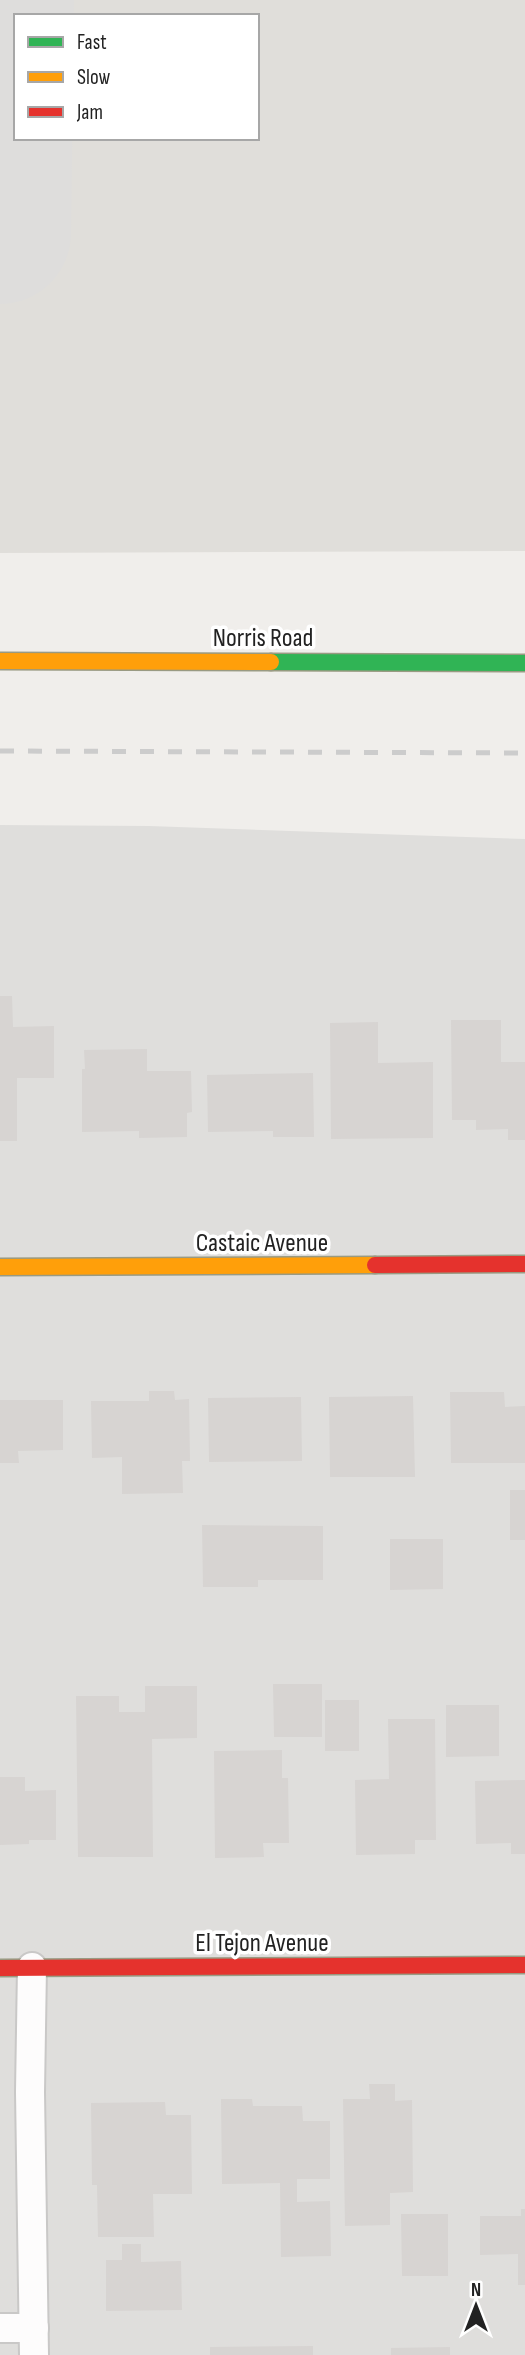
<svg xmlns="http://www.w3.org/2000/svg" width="525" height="2355" font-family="'Sofia Sans Condensed',sans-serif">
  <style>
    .residential { fill: #dfdedc }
    .airport { fill: #e0deda; fill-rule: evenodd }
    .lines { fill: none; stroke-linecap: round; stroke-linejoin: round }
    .taxiway { stroke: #dedddc; stroke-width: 142 }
    .building { fill: #d7d4d2 }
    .lane-casing { stroke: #c9c8c7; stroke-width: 32 }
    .fast-casing { stroke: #999a82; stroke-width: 19 }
    .slow-casing { stroke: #999a82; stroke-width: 19 }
    .jam-casing { stroke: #999a82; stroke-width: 19 }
    .lane { stroke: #fdfcfc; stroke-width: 28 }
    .fast { stroke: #30b455; stroke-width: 16 }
    .slow { stroke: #ff9f0a; stroke-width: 16 }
    .jam { stroke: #e5322d; stroke-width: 16 }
    .rail { stroke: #ccc; stroke-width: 5; stroke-dasharray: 14 14; stroke-linecap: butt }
    .labels { text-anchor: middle; stroke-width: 7; stroke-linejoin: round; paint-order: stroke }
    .street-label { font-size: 26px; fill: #222; stroke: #fff }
  </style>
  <rect width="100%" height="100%" fill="#f0eeeb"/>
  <polygon class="residential" points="0,825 149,826 525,839 525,2355 0,2355"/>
  <path class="airport" d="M0 0H525V551L0 553ZM16 16H257V138H16Z"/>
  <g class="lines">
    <polyline class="taxiway" points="0,233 3,0"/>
  </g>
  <g class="building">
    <polygon points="0,996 12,996 13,1027 54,1026 54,1078 17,1078 17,1141 0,1141"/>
    <polygon points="451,1020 501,1020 501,1062 525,1062 525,1140 508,1140 508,1129 476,1130 476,1120 452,1120"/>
    <polygon points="378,1022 378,1063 433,1062 433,1138 331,1139 330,1023"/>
    <polygon points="147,1049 147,1071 191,1071 192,1112 187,1113 187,1137 139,1138 139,1131 82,1132 82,1069 85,1069 84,1050"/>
    <polygon points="313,1073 314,1137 273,1137 273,1131 208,1132 207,1075"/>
    <polygon points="149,1391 174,1391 175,1400 189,1399 190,1461 182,1461 183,1493 122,1494 122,1457 92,1458 91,1401 149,1401"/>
    <polygon points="450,1392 504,1392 505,1407 525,1406 525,1463 451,1463"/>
    <polygon points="413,1396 415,1477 330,1477 329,1397"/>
    <polygon points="301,1397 302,1461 209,1462 208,1398"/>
    <polygon points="0,1400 63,1400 63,1450 18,1451 19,1463 0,1463"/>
    <rect x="510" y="1490" width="15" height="50"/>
    <polygon points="202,1525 323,1526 323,1580 258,1580 258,1587 203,1587"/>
    <polygon points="390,1539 443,1539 443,1589 390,1590"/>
    <polygon points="273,1684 322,1684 322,1737 274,1737"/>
    <polygon points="145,1686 197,1686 197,1738 152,1739 153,1857 78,1857 76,1696 119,1696 119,1712 145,1712"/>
    <rect x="325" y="1700" width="34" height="51"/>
    <polygon points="446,1705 499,1705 499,1756 446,1757"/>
    <polygon points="388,1719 435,1719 436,1840 415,1840 415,1854 356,1855 355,1780 389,1779"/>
    <polygon points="282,1750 282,1778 288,1778 289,1843 263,1843 264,1857 215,1858 214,1751"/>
    <polygon points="0,1777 25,1777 25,1791 56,1790 56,1840 29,1840 29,1844 0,1845"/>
    <polygon points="525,1780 525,1854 511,1854 511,1843 476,1844 475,1781"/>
    <polygon points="369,2084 395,2084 395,2101 412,2100 413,2192 390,2193 390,2225 345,2226 343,2099 370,2099"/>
    <polygon points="221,2099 252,2099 253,2106 302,2106 303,2121 330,2121 330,2179 297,2179 297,2202 330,2201 331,2256 281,2257 280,2183 222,2184"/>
    <polygon points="165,2102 166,2115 191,2115 192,2194 153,2194 154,2237 98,2237 97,2185 92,2185 91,2103"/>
    <polygon points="521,2209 525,2209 525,2285 518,2285 518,2254 480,2255 480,2216 521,2216"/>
    <polygon points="401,2214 448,2214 448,2276 402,2276"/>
    <polygon points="122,2244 141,2244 141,2262 181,2261 182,2310 106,2311 106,2260 122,2260"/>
    <polygon points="313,2346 313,2355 210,2355 210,2347"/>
    <polygon points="450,2347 450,2355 391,2355 391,2348"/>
  </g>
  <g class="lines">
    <g class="lane-casing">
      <g id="lane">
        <polyline points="32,1967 30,2092 34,2355"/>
        <polyline points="0,2328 34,2328"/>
      </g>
    </g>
    <g class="fast-casing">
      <polyline id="fast" points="271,662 525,663"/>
    </g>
    <g class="slow-casing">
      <g id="slow">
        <polyline points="0,661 271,662"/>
        <polyline points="0,1267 375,1265"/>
      </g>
    </g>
    <g class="jam-casing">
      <g id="jam">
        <polyline points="375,1265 525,1264"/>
        <polyline points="0,1968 525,1965"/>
      </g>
    </g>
    <use href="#lane" class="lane"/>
    <use href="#fast" class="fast"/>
    <use href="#slow" class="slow"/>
    <use href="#jam" class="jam"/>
    <polyline class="rail" points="0,751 525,753"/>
  </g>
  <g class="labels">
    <g class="street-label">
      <text x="263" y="646">Norris Road</text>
      <text x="262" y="1251">Castaic Avenue</text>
      <text x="262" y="1951">El Tejon Avenue</text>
    </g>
  </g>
  <rect x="14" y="14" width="245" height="126" fill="#ffffff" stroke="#a7a7a7" stroke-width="2"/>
  <rect x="28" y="37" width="35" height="10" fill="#30b455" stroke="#a7a7a7" stroke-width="2"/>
  <text x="77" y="49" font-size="21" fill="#222222">Fast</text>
  <rect x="28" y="72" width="35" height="10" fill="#ff9f0a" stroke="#a7a7a7" stroke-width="2"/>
  <text x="77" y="84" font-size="21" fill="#222222">Slow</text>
  <rect x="28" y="107" width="35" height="10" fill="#e5322d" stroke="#a7a7a7" stroke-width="2"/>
  <text x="77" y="119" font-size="21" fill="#222222">Jam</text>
  <g transform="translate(476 2306)" stroke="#ffffff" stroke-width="5" paint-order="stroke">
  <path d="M0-5L12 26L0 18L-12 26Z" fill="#222222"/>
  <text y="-10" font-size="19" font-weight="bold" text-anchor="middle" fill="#222222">N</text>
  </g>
</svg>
